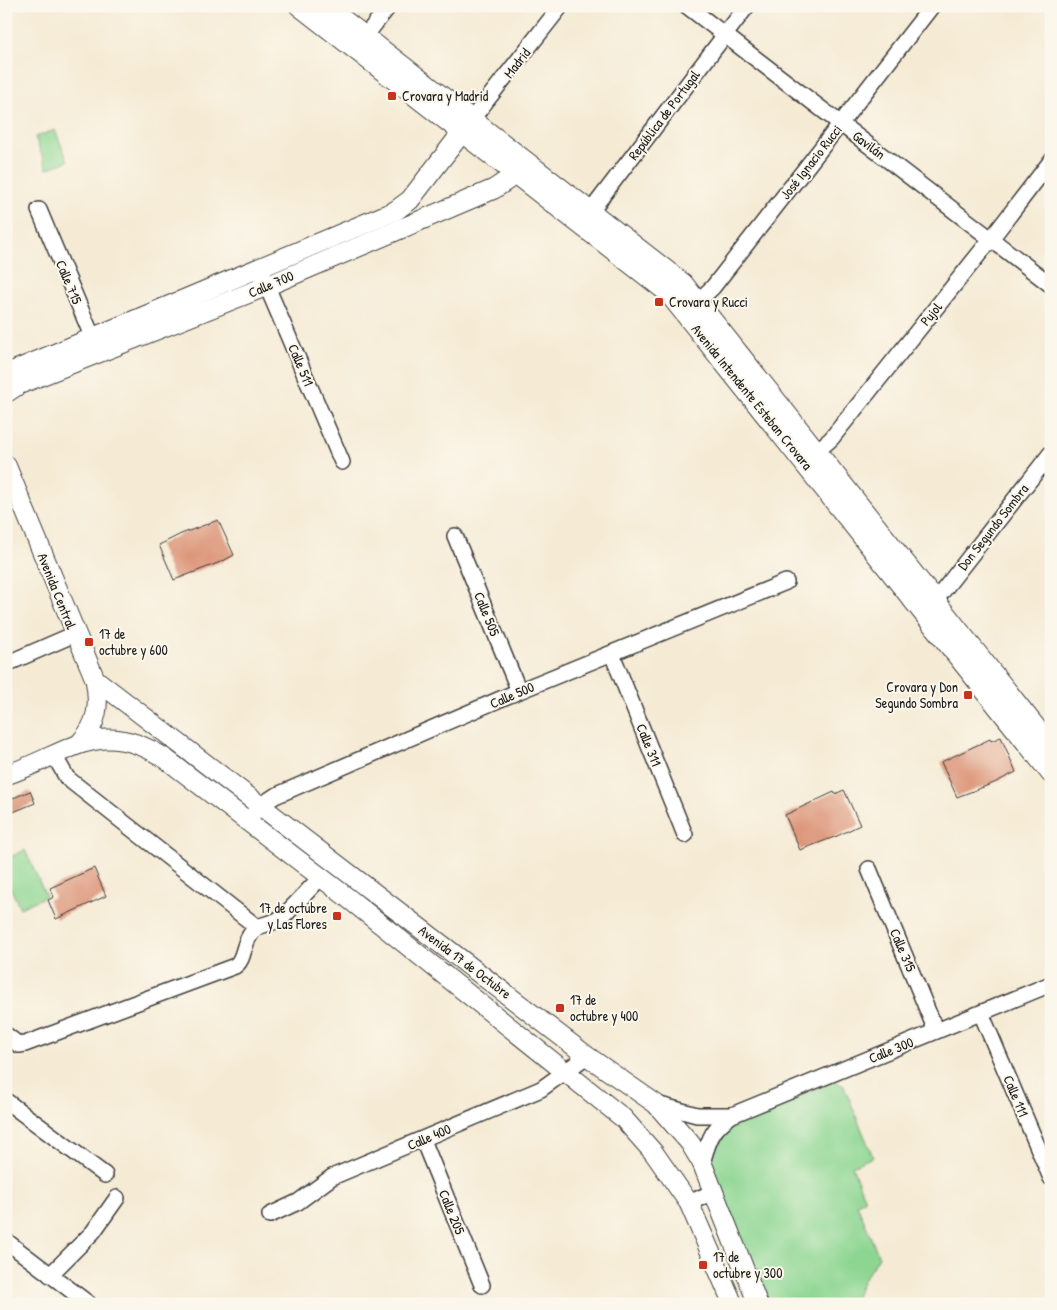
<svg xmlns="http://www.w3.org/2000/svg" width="1057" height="1310" font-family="'Patrick Hand',sans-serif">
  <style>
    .green { fill: #8dd692; stroke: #547957 }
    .building { fill: #db9376 }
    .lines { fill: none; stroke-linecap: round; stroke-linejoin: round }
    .minor-casing { stroke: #3d3b38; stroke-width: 18 }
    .major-casing { stroke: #3d3b38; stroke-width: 21 }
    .minor { stroke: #fff; stroke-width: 15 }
    .major { stroke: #fff; stroke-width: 19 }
    .poi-dot { fill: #c8321e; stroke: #fbf7ec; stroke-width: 2 }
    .labels { text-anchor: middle; stroke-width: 4; stroke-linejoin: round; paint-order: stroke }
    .street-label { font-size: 14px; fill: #1c1c1c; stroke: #fbf7ec }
    .poi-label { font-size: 14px; fill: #1c1c1c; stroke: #fbf7ec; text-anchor: start }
  </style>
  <rect width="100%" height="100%" fill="#fbf7ec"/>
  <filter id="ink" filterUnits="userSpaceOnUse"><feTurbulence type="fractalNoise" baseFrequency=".02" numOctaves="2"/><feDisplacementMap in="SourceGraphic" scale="10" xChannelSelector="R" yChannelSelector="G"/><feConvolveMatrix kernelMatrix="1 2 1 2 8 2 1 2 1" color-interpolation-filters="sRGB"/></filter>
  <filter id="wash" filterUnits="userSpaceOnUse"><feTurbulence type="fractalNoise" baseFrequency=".0096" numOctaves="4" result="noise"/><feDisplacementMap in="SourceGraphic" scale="20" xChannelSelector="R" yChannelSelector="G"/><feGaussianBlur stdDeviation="1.12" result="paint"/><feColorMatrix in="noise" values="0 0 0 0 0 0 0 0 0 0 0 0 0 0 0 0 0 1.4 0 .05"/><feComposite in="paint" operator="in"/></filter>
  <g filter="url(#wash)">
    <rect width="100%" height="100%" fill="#f5ebd5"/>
    <g class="green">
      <polygon points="55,130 68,161 47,169 35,137"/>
      <polygon points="25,850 46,896 20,908 6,879 6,859"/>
      <polygon points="835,1081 844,1086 873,1157 852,1166 865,1200 857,1204 879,1257 863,1280 853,1304 768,1304 711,1168 713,1145 731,1121"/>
    </g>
    <g id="blocks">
      <g class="building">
        <polygon points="218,520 234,555 223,561 174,580 159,545 181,534"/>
        <polygon points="1001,737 1016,772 994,783 957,797 941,762 990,739 991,741"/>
        <polygon points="844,790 860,825 837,836 800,850 785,815 834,792 835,794"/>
        <polygon points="30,791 35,803 6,815 6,801"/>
        <polygon points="94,868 106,896 56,919 48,900 54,897 50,888"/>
      </g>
    </g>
  </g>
  <g filter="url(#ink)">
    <use href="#blocks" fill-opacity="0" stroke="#3d3b38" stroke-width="1"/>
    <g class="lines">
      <g class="minor-casing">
        <g id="minor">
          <polyline points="687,6 1051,285"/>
          <polyline points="359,44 389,6"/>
          <polyline points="472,119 561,6"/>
          <polyline points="39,210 97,348"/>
          <polyline points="584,220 747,6"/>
          <polyline points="263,277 342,462"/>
          <polyline points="690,309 713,287 932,6"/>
          <polyline points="809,458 831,439 991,239 1051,161"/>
          <polyline points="455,536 519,691"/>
          <polyline points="935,601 1051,453"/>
          <polyline points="612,654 685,835"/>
          <polyline points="6,664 75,634"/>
          <polyline points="54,755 67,778 257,927 276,921 284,916 320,878"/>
          <polyline points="247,821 260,806 275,796 519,691 786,582"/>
          <polyline points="869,869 936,1031"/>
          <polyline points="981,1013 1051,1178"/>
          <path d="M6 1035 19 1045 25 1044 235 966C246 959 241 941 257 927"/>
          <polyline points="6,1101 105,1175"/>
          <polyline points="656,1104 697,1115 730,1115"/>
          <polyline points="423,1140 482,1285"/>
          <path d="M702 1163C709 1140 711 1129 732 1115L1051 984"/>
          <polyline points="689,1203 713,1192"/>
          <polyline points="270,1215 298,1202 332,1177 541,1089 587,1056"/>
          <polyline points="6,1241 89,1304"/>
          <polyline points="50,1275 93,1232 117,1198"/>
        </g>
      </g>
      <g class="major-casing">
        <g id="major">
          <polyline points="299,6 668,293 1051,774"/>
          <polyline points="326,6 683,283 1051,746"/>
          <polyline points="6,374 395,211 410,200 470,122"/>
          <polyline points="6,393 18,385 267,286 494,189 515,175 522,166"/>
          <path d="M6 465 95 679C100 704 98 724 80 743"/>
          <polyline points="95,679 587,1056 656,1104 690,1143 702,1163 758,1304"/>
          <path d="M6 775C69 754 99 715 166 759L348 898 623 1118 654 1153 689 1203 733 1304"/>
        </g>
      </g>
      <use href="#minor" class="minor"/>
      <use href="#major" class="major"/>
    </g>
  </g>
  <g class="poi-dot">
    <rect x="387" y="91" width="10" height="10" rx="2.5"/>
    <rect x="654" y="297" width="10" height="10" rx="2.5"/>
    <rect x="84" y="637" width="10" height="10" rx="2.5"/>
    <rect x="963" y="690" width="10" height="10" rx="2.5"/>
    <rect x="332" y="911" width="10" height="10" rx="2.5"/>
    <rect x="555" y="1003" width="10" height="10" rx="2.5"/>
    <rect x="698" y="1260" width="10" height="10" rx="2.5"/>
  </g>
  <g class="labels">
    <g class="street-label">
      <text transform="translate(517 63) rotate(-52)" y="5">Madrid</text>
      <text transform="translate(664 115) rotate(-53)" y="5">República de Portugal</text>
      <text transform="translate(869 145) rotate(37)" y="5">Gavilán</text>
      <text transform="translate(811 162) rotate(-52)" y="5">José Ignacio Rucci</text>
      <text transform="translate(69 282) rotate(67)" y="5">Calle 715</text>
      <text transform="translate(271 284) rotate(-23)" y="5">Calle 700</text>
      <text transform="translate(931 314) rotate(-51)" y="5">Pujol</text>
      <text transform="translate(301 365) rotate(67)" y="5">Calle 511</text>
      <text transform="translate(752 397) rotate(51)" y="5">Avenida Intendente Esteban Crovara</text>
      <text transform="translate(993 527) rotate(-52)" y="5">Don Segundo Sombra</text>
      <text transform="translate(57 591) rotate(68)" y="5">Avenida Central</text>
      <text transform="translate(487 614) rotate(68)" y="5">Calle 505</text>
      <text transform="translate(512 695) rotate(-23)" y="5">Calle 500</text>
      <text transform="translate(649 745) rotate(68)" y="5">Calle 311</text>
      <text transform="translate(903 950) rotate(67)" y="5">Calle 315</text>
      <text transform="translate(465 962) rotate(37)" y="5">Avenida 17 de Octubre</text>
      <text transform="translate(891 1050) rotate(-22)" y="5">Calle 300</text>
      <text transform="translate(1016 1096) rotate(67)" y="5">Calle 111</text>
      <text transform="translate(429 1137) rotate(-23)" y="5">Calle 400</text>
      <text transform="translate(452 1212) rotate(68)" y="5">Calle 205</text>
    </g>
    <g class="poi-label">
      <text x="402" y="101">Crovara y Madrid</text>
      <text x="669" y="307">Crovara y Rucci</text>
      <text x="99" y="639">17 de<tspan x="99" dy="16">octubre y 600</tspan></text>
      <text x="958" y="692" text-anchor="end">Crovara y Don<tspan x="958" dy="16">Segundo Sombra</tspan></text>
      <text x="327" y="913" text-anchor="end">17 de octubre<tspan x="327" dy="16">y Las Flores</tspan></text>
      <text x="570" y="1005">17 de<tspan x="570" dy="16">octubre y 400</tspan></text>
      <text x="713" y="1262">17 de<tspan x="713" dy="16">octubre y 300</tspan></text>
    </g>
  </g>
  <rect width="1057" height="1310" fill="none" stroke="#fbf7ec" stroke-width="25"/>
</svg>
